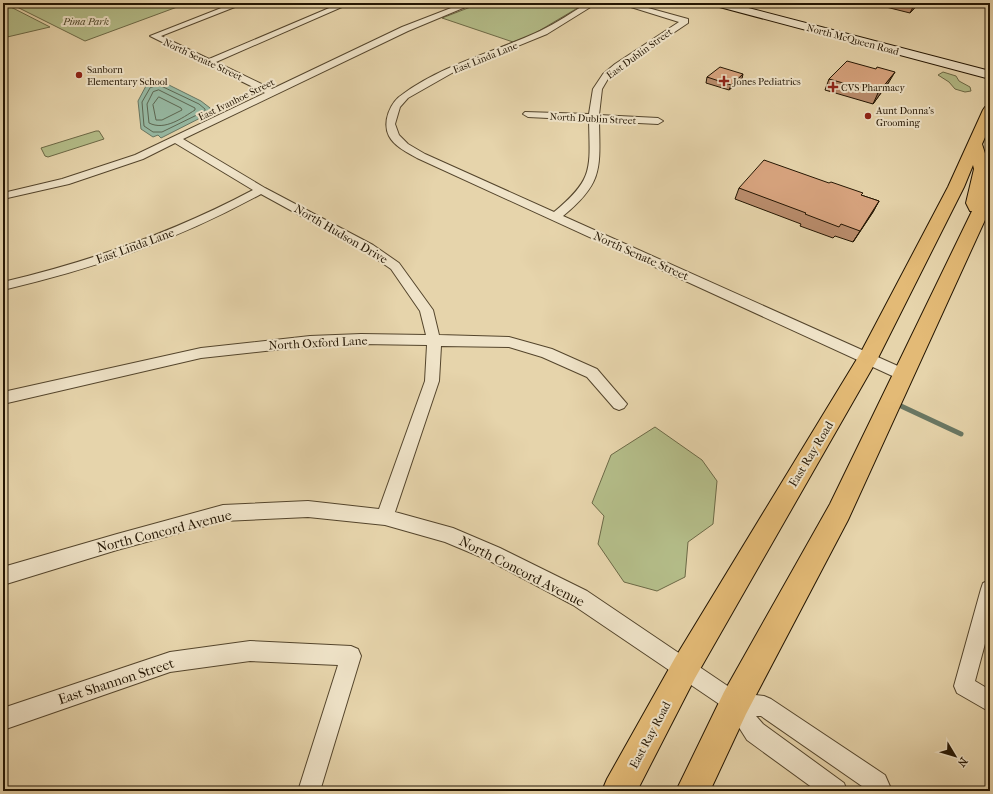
<svg xmlns="http://www.w3.org/2000/svg" width="993" height="794" font-family="'IM FELL French Canon',serif">
  <style>
    .green { fill: #b4bd89; stroke: #6c6946 }
    .water { fill: #97b9a3; stroke: #697763 }
    .lines { fill: none; stroke-linecap: round; stroke-linejoin: round }
    .shore { stroke: #5d6752; stroke-width: 1 }
    .stream { stroke: #697763; stroke-width: 5 }
    .street-casing { stroke: #54452c; stroke-width: 2 }
    .secondary-casing { stroke: #231502; stroke-width: 2 }
    .primary-casing { stroke: #231502; stroke-width: 2 }
    .street { fill: #efe3c8; fill-rule: evenodd }
    .secondary { fill: #efe3c8; fill-rule: evenodd }
    .primary { fill: #e3ba76; fill-rule: evenodd }
    .wall { fill: #ba8d6d; stroke: #231502 }
    .shaded-wall { fill: #977359; stroke: #231502 }
    .building { fill: #d8a47f; stroke: #231502 }
    .poi-dot { fill: #8f2418; stroke: #efe3c8; stroke-width: 1.5 }
    .labels { text-anchor: middle; stroke-width: 4; stroke-linejoin: round; paint-order: stroke }
    .far-park-label { font-size: 10px; font-style: italic; fill: #4e472a; stroke: #efe3c8 }
    .far-street-label { font-size: 10px; fill: #231502; stroke: #efe3c8 }
    .far-poi-label { font-size: 10px; fill: #231502; stroke: #efe3c8; text-anchor: start }
    .street-label { font-size: 12px; fill: #231502; stroke: #efe3c8 }
    .near-street-label { font-size: 14px; fill: #231502; stroke: #efe3c8 }
  </style>
  <rect width="100%" height="100%" fill="#e6d4ab"/>
  <filter id="stains"><feTurbulence type="fractalNoise" baseFrequency=".005" numOctaves="4"/><feColorMatrix values="0 0 0 0 .2 0 0 0 0 .09 0 0 0 0 .02 0 0 0 .5 -.17"/></filter>
  <radialGradient id="worn" r=".72"><stop offset=".6" stop-color="#630" stop-opacity="0"/><stop offset="1" stop-color="#630" stop-opacity=".3"/></radialGradient>
  <g class="green">
    <polygon points="3,3 50,27 3,38"/>
    <polygon points="9,3 188,3 85,41"/>
    <polygon points="481,3 586,3 532,35 513,42 442,18"/>
    <polygon points="943,72 956,76 959,81 970,87 971,91 965,92 955,89 949,82 938,75"/>
    <polygon points="96,131 99,131 104,139 48,157 45,156 41,148"/>
    <polygon points="655,427 702,460 717,481 713,524 688,542 685,577 657,591 624,582 598,544 604,516 592,503 611,455"/>
  </g>
  <polygon class="water" points="159,80 201,101 214,111 161,138 158,135 153,137 141,129 138,101 147,84"/>
  <g class="lines">
    <g class="shore">
      <polygon points="159,85 199,104 205,109 205,111 162,132 153,132 144,126 142,102 150,88"/>
      <path d="M159 90 195 108V110C182 118 165 131 149 123L147 104 153 92Z"/>
      <polygon points="159,97 181,108 182,110 162,120 156,120 153,105"/>
    </g>
    <polyline class="stream" points="901,406 961,434"/>
    <g class="street-casing">
      <g id="street">
        <path d="M234 3H245L161 36 209 59 341 3H351L216 62 272 89 402 27 464 3H475L408 31 183 139 265 188 373 245 399 263 433 310 439 335 509 337 552 349 597 369 627 404 624 408 619 410 614 408 587 377 542 357 509 347 441 346 439 381 395 512 453 528 500 548 587 591 738 693 764 696 771 699 885 775 892 791H869L761 716H756L763 724 844 783 847 791H817L747 740 728 710 573 605 488 560 445 542 385 525 308 517 223 521 117 550 3 585V567L117 534 223 505 308 501 379 509 425 381 427 345 361 344 310 346 201 358 3 404V392L201 348 310 336 361 334 426 335 420 311 391 269 365 251 261 194C177 240 96 268 3 290V282C92 261 172 233 253 190L175 143 143 159 69 184 3 199V193L62 179 135 155 265 93 150 36Z"/>
        <path d="M588 3H597L547 34 452 73 408 98 400 107 395 124 399 135 408 144 425 154 554 212C594 179 590 169 589 120L528 117 523 114 525 112 589 114 593 89 603 74 615 64 679 22 618 3H630L688 19V23L621 68 609 77 602 89 599 115 658 118 663 121 658 124 599 121C600 169 603 183 563 216L909 371 911 375 909 379 904 381 899 379 417 158C408 153 394 146 389 136 382 122 390 102 403 94 444 64 495 52 540 31 557 23 572 12 588 3Z"/>
        <polygon points="990,580 990,625 975,681 990,690 990,712 957,693 954,686 981,589 983,583"/>
        <polygon points="250,641 351,646 358,649 361,656 320,791 298,791 338,665 250,661 170,672 3,730 3,708 170,652"/>
      </g>
    </g>
    <g class="secondary-casing">
      <polygon id="secondary" points="711,3 729,3 990,71 990,79 712,5"/>
    </g>
    <g class="primary-casing">
      <polygon id="primary" points="990,106 990,126 982,144 990,169 986,187 990,186 990,209 848,520 746,714 710,791 676,791 724,692 830,504 972,211 970,211 966,203 974,169 973,165 964,187 878,358 695,678 637,791 602,791 607,779 675,658 860,354 948,187 983,110 985,107"/>
    </g>
    <use href="#street" class="street"/>
    <use href="#secondary" class="secondary"/>
    <use href="#primary" class="primary"/>
  </g>
  <g class="wall">
    <polygon points="883,3 919,3 910,13 882,6"/>
    <polygon points="707,77 742,79 729,90 706,83"/>
    <polygon points="829,79 889,82 873,104 825,90"/>
    <polygon points="739,188 861,195 879,201 873,212 853,242 835,236 833,238 800,226 801,224 735,199"/>
  </g>
  <g class="shaded-wall">
    <polygon points="916,3 919,3 910,13 914,5"/>
    <polygon points="895,72 889,82 873,104 878,93"/>
    <polygon points="743,74 742,79 729,90 731,85"/>
    <polygon points="879,201 873,212 853,242 860,231"/>
  </g>
  <g class="building">
    <polygon points="904,3 916,3 914,5"/>
    <polygon points="847,61 876,69 877,67 895,72 878,93 829,79"/>
    <polygon points="720,67 743,74 731,85 707,77"/>
    <polygon points="764,160 829,183 831,182 863,193 861,195 879,201 860,231 841,224 839,227 805,214 806,213 739,188"/>
  </g>
  <g class="poi-dot">
    <circle cx="79" cy="75" r="4"/>
    <path d="M722 75h4v4h4v4h-4v4h-4v-4h-4v-4h4z"/>
    <path d="M831 81h4v4h4v4h-4v4h-4v-4h-4v-4h4z"/>
    <circle cx="868" cy="116" r="4"/>
  </g>
  <g class="labels">
    <g class="far-park-label">
      <text x="86" y="25">Pima Park</text>
    </g>
    <g class="far-street-label">
      <text transform="translate(853 39) rotate(15)" y="4">North McQueen Road</text>
      <text transform="translate(639 53) rotate(-36)" y="4">East Dublin Street</text>
      <text transform="translate(485 57) rotate(-22)" y="4">East Linda Lane</text>
      <text transform="translate(203 59) rotate(25)" y="4">North Senate Street</text>
      <text transform="translate(236 99) rotate(-26)" y="4">East Ivanhoe Street</text>
      <text transform="translate(593 118) rotate(3)" y="4">North Dublin Street</text>
    </g>
    <g class="far-poi-label">
      <text x="87" y="73">Sanborn<tspan x="87" dy="12">Elementary School</tspan></text>
      <text x="733" y="85">Jones Pediatrics</text>
      <text x="841" y="91">CVS Pharmacy</text>
      <text x="876" y="114">Aunt Donna's<tspan x="876" dy="12">Grooming</tspan></text>
    </g>
    <g class="street-label">
      <text transform="translate(341 234) rotate(30)" y="4">North Hudson Drive</text>
      <text transform="translate(135 246) rotate(-20)" y="4">East Linda Lane</text>
      <text transform="translate(641 256) rotate(24)" y="4">North Senate Street</text>
      <text transform="translate(318 343) rotate(-3)" y="4">North Oxford Lane</text>
      <text transform="translate(811 454) rotate(-59)" y="4">East Ray Road</text>
      <text transform="translate(650 735) rotate(-62)" y="4">East Ray Road</text>
    </g>
    <g class="near-street-label">
      <text transform="translate(164 531) rotate(-14)" y="5">North Concord Avenue</text>
      <text transform="translate(522 571) rotate(27)" y="5">North Concord Avenue</text>
      <text transform="translate(116 681) rotate(-18)" y="5">East Shannon Street</text>
    </g>
  </g>
  <rect width="993" height="794" fill="none" stroke="#e6d4ab" stroke-width="16"/>
  <rect x="4" y="4" width="985" height="786" fill="none" stroke="#231502" stroke-width="2"/>
  <rect x="8" y="8" width="977" height="778" fill="none" stroke="#231502"/>
  <g transform="translate(955 756) rotate(128)" stroke="#efe3c8" stroke-width="3" paint-order="stroke">
  <path d="M0-3L7 15L0 10L-7 15Z" fill="#231502"/>
  <text y="-6" font-size="11" font-weight="bold" text-anchor="middle" fill="#231502">N</text>
  </g>
  <rect width="100%" height="100%" filter="url(#stains)"/>
  <rect width="100%" height="100%" fill="url(#worn)"/>
</svg>
